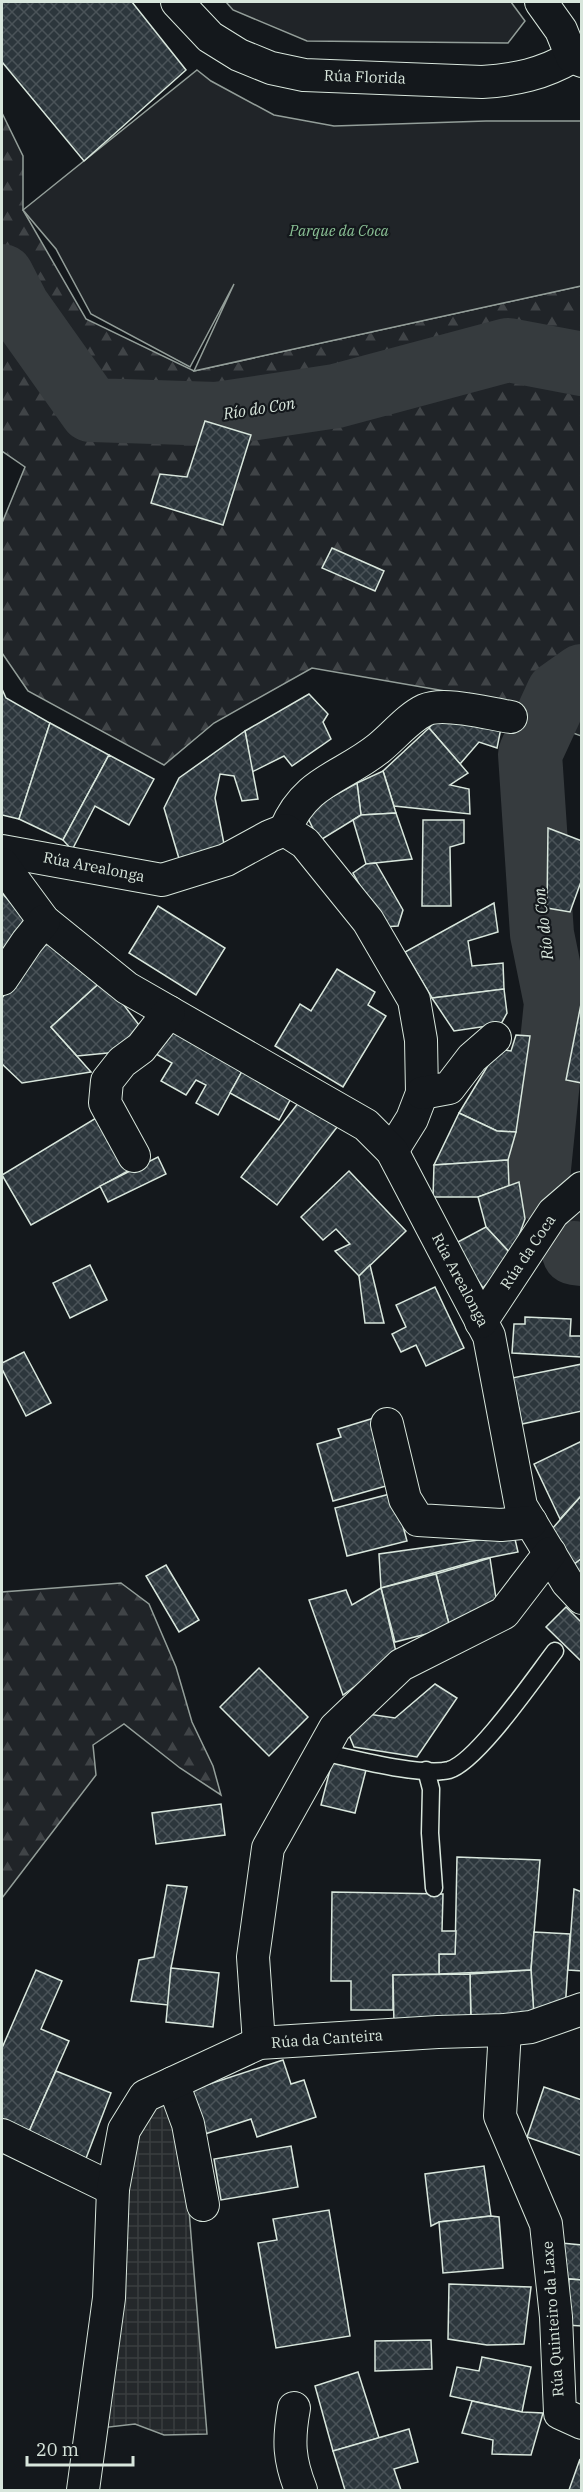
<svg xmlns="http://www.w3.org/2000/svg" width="583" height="2492" font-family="'IBM Plex Serif',serif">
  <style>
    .forest { fill: url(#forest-firs); stroke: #939e99; stroke-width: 1.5 }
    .park { fill: #202428; stroke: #939e99; stroke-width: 1.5 }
    .plaza { fill: url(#plaza-grid); stroke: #939e99; stroke-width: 1.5 }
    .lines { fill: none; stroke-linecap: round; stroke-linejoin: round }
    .river { stroke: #363b3e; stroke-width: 64 }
    .building { fill: url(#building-cross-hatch); stroke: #d8e6dc; stroke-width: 1.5 }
    .lane-casing { stroke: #d8e6dc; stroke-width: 19 }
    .street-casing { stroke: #d8e6dc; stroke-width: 34 }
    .lane { stroke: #14181c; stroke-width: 16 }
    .street { stroke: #14181c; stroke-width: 32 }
    .labels { text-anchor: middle; stroke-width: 4.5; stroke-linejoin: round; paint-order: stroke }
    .street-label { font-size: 15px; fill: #d8e6dc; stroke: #14181c }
    .park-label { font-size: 15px; font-style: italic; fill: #8ac095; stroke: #14181c }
    .water-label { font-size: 16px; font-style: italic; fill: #d8e6dc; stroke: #14181c }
  </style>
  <defs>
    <pattern id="forest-firs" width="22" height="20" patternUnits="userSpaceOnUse" patternTransform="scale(1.5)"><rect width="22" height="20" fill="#202428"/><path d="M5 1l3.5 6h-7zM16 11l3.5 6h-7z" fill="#404447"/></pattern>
    <pattern id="plaza-grid" width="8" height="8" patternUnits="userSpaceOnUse" patternTransform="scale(1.5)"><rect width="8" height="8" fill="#24282b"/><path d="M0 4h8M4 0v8" fill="none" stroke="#393d3f"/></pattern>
    <pattern id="building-cross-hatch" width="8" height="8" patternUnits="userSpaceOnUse" patternTransform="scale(1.5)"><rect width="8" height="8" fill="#2c363c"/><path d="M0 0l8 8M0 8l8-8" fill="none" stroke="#4a5358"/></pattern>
  </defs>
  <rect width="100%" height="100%" fill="#14181c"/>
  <g class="forest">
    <polygon points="2,113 23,156 23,210 86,319 194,371 581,286 581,736 474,696 312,668 214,723 164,765 28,691 2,653 2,523 25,467 2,451"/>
    <polygon points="581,1188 581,1273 538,1235"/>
    <polygon points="121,1583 149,1604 176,1667 192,1722 213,1766 221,1795 180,1768 124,1724 93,1745 96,1775 2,1898 2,1592"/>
  </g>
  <g class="park">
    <polygon points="226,2 511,2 525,21 508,43 307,41 233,10"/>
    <polygon points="197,70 211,81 274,115 334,126 486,121 581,121 581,286 194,371 234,284 190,367 91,314 56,249 23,210"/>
  </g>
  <polygon class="plaza" points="173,2083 189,2210 207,2434 164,2435 135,2424 92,2429 124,2130"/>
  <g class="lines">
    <g class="river">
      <polyline points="2,276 18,307 91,410 217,414 336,396 508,350 582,364"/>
      <polyline points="537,1188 556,1003 542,934 530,754 558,693 582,676"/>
      <polyline points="574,1253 582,1254"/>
    </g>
  </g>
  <g class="building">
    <polygon points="2,2 132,2 186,70 84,161 2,62"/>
    <polygon points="205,421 251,435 223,525 151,503 160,474 187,477"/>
    <polygon points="332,548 384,571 375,591 322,568"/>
    <polygon points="2,689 6,698 50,723 19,819 2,815"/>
    <polygon points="309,694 328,714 323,722 331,739 292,766 284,756 252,772 245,731"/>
    <polygon points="439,716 501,728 497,748 479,742 460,764 429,728"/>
    <polygon points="50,723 109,755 63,840 19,819"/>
    <polygon points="429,728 468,773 450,785 469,789 470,814 394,806 383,771"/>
    <polygon points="245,731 258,799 242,801 234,776 220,774 215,798 225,849 180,862 164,808 179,778"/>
    <polygon points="109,755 154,779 129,825 95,806 72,850 63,840"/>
    <polygon points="383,771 396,813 361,815 357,783"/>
    <polygon points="357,783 361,815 319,841 305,812"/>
    <polygon points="396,813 412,859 366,864 353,820 361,815"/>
    <polygon points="423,820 464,820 464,843 450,847 451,906 422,906"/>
    <polygon points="548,828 582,841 582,879 570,912 547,908"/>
    <polygon points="376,863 403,910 398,926 383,927 353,873 366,864"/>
    <polygon points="2,893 26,920 2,964"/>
    <polygon points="494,903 498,932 468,941 472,966 503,963 504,989 432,998 405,952"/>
    <polygon points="158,906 225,948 196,995 129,953"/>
    <polygon points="59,941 104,979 51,1027 91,1072 22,1083 2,1064 2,998 39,947"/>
    <polygon points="337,969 375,992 368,1005 386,1016 343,1087 275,1046 300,1004 311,1011"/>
    <polygon points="104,979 139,1025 118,1052 77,1056 51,1027"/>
    <polygon points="504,989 507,1013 501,1024 454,1031 432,998"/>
    <polygon points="582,999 582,1083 566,1080"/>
    <polygon points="172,1025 245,1066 218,1115 196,1103 206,1085 196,1080 186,1095 161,1081 172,1063 156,1054"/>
    <polygon points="516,1035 530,1036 516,1132 497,1131 459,1113 498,1049 511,1051"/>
    <polygon points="245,1066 294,1093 279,1120 230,1093"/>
    <polygon points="302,1098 338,1126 277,1205 241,1177"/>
    <polygon points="459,1113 497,1131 516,1132 508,1160 434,1165"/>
    <polygon points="96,1118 128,1171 31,1225 2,1175"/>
    <polygon points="158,1157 166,1174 108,1202 100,1186"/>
    <polygon points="508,1160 509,1186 478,1197 433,1197 434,1165"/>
    <polygon points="349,1171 406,1231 359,1276 335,1251 350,1244 336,1229 323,1240 301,1217"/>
    <polygon points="519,1182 525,1219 512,1255 486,1227 478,1197"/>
    <polygon points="486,1227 512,1255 483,1288 454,1244"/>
    <polygon points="90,1265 107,1300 70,1318 53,1283"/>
    <polygon points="370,1265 384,1323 365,1323 359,1276"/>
    <polygon points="435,1287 464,1348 426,1366 416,1345 401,1352 392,1334 406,1327 396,1305"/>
    <polygon points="525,1317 571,1319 570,1336 582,1336 581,1357 512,1353 514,1324 525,1324"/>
    <polygon points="24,1352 51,1403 26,1416 2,1369 2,1363"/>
    <polygon points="582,1364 582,1411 522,1424 512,1378"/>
    <polygon points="374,1418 393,1484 333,1501 317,1444 341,1437 338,1429"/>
    <polygon points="582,1441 582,1495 560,1519 534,1464"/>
    <polygon points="394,1493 407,1541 347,1556 335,1508"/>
    <polygon points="582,1495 582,1558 572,1566 552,1529"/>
    <polygon points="514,1535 518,1552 483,1559 381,1588 379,1554"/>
    <polygon points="490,1558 497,1605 450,1628 436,1574"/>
    <polygon points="582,1558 582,1577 572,1566"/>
    <polygon points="166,1565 199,1620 179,1632 146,1576"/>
    <polygon points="436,1574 450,1628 395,1642 381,1588"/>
    <polygon points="381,1588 397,1656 343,1695 309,1600 346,1590 352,1605"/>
    <polygon points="566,1607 582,1623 582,1662 546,1627"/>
    <polygon points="259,1668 308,1717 269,1756 220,1707"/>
    <polygon points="435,1684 457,1698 417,1757 354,1747 349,1735 361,1713 395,1718"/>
    <polygon points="332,1762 366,1770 355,1813 321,1805"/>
    <polygon points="221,1804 225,1835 156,1844 152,1813"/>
    <polygon points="457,1857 540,1860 531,1970 439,1974 439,1954 455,1954"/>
    <polygon points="167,1885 187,1887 171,1968 168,2005 131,2001 139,1960 154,1957"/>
    <polygon points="574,1889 582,1892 582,1971 568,1970"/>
    <polygon points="332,1892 443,1894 442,1931 456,1931 455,1954 439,1954 439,1974 393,1975 393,2010 351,2010 351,1981 331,1981"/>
    <polygon points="534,1932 570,1934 565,2011 534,2016 531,1970"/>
    <polygon points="171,1968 219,1973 213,2027 166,2022"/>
    <polygon points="36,1970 62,1981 41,2029 69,2041 27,2136 2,2125 2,2048"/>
    <polygon points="531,1970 534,2016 471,2024 470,1974"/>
    <polygon points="470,1974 471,2024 394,2026 393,1975"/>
    <polygon points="283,2060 291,2084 304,2080 316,2117 257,2137 251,2119 205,2134 191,2090"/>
    <polygon points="56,2071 111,2093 85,2161 27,2136"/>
    <polygon points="544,2087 582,2100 582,2156 527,2137"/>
    <polygon points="291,2146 298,2187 221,2200 214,2159"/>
    <polygon points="484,2166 491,2216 439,2222 431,2226 425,2174"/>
    <polygon points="329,2210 350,2336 276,2348 258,2243 277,2240 273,2219"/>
    <polygon points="491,2216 499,2217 503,2268 443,2273 439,2222"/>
    <polygon points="561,2243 582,2245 582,2280 558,2278"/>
    <polygon points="569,2279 582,2280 582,2326 566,2325"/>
    <polygon points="449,2284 531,2287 524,2344 487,2345 448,2339"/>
    <polygon points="431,2340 432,2369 375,2371 375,2341"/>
    <polygon points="482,2357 531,2367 522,2412 450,2396 457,2367 479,2371"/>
    <polygon points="358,2372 379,2438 333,2451 315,2386"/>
    <polygon points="472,2401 522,2412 543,2413 531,2455 492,2454 493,2440 462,2433"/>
    <polygon points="409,2429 418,2462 394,2469 401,2490 345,2490 333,2451"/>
    <polygon points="580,2459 582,2490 569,2490"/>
  </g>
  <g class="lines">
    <g class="lane-casing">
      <g id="lane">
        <path d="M322 1752C351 1758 422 1777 449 1770 477 1762 535 1677 555 1651"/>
        <polyline points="426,1770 431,1789 430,1833 434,1888"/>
      </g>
    </g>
    <g class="street-casing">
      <g id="street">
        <path d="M177 2 210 37 239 55 271 68 304 75 482 82C515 80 543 74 572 57"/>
        <polyline points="541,2 561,30 572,57 582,61"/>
        <path d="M285 830C306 780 342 778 379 748 394 736 408 718 425 710 444 701 490 714 511 717"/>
        <polyline points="2,851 162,880 226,860 270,836 285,830 305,843 368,921 414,1000 421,1040 422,1093 412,1119 392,1151"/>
        <polyline points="2,864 44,921 127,988 366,1125 392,1151 489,1336 521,1506 567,1582 582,1598"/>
        <polyline points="2,979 27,942 44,921"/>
        <polyline points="422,1093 449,1088 472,1058 495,1038"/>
        <polyline points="134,1156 105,1103 107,1081 122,1062 141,1048 169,1012"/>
        <polyline points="481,1322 553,1213 582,1188"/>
        <polyline points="387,1424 405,1499 418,1520 501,1525 531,1522"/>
        <polyline points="505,2030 500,2116 546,2224 556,2317 560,2413 582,2423"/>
        <polyline points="259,2043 253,1957 268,1848 335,1728 401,1665 504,1613 550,1553"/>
        <polyline points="173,2083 188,2124 203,2205"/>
        <polyline points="2,2135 113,2189"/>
        <path d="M294 2408C288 2441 289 2460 301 2490"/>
        <polyline points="83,2490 109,2298 113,2189 124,2130 145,2096 259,2043 438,2032 505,2030 531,2027 582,2009"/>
      </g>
    </g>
    <use href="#lane" class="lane"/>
    <use href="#street" class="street"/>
  </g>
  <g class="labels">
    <g class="street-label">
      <text transform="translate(365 77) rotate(2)" y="5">Rúa Florida</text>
      <text transform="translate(94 867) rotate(11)" y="5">Rúa Arealonga</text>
      <text transform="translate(528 1252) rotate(-56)" y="5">Rúa da Coca</text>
      <text transform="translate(460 1280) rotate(62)" y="5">Rúa Arealonga</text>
      <text transform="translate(327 2039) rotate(-4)" y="5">Rúa da Canteira</text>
      <text transform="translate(553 2319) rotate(-94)" y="5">Rúa Quinteiro da Laxe</text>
    </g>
    <g class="park-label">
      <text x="339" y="236">Parque da Coca</text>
    </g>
    <g class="water-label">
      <text transform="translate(259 408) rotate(-9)" y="6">Río do Con</text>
      <text transform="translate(543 924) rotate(-97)" y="6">Río do Con</text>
    </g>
  </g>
  <rect width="583" height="2492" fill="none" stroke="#d8e6dc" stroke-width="6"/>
  <path d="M27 2456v9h106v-9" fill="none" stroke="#d8e6dc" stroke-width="3"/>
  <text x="36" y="2456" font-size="18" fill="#d8e6dc" stroke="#14181c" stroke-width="4.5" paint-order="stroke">20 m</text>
</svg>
